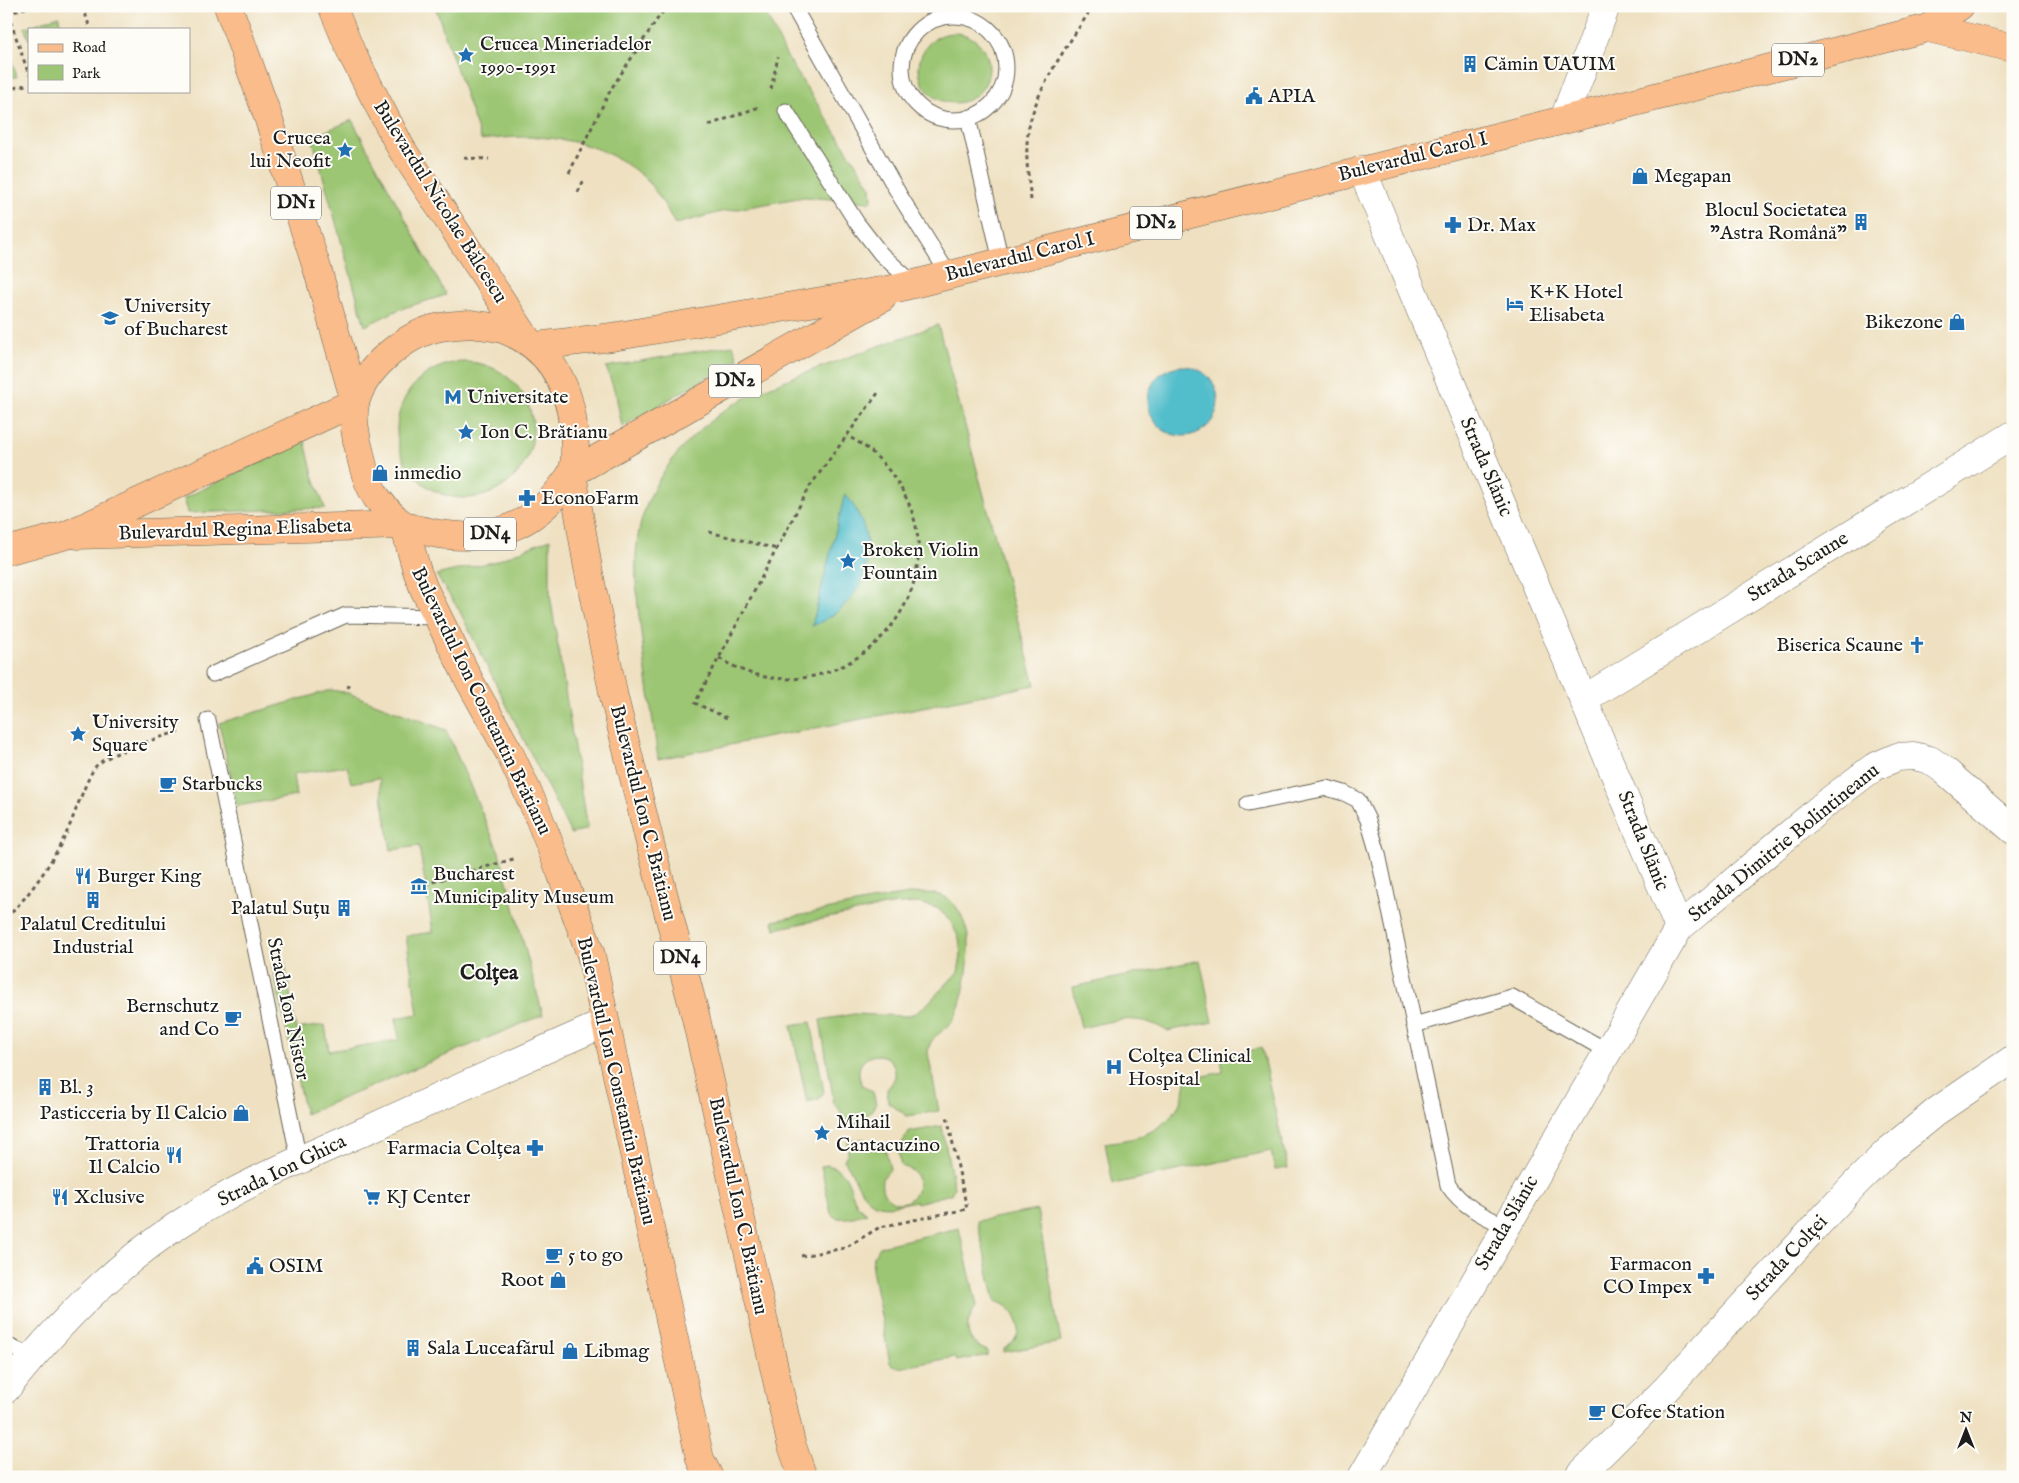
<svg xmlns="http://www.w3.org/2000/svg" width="2019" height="1483" font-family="'IM FELL English',serif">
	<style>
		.green { fill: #9cc673; stroke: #5c7148 }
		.water { fill: #52becb; stroke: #376d74 }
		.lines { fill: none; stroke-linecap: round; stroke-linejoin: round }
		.lane-casing { stroke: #666155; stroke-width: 17 }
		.street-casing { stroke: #666155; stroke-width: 29 }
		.primary-casing { stroke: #666155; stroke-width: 29 }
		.path { stroke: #666155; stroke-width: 3; stroke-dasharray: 4 4; stroke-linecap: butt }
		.lane { stroke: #fff; stroke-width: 15 }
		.street { stroke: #fff; stroke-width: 28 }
		.primary { stroke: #f9bc8a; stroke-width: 28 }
		.labels { text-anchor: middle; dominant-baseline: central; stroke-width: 4; stroke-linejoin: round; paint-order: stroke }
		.shield { fill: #fdfcf7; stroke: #605f5e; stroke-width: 1 }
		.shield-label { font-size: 19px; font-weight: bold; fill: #1c1c1c }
		.poi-label { font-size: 20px; fill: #1c1c1c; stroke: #fdfcf7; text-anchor: start }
		.street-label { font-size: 20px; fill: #1c1c1c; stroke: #fdfcf7 }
		.neighbourhood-label { font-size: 21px; font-weight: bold; fill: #1c1c1c; stroke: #fdfcf7 }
	</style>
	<rect width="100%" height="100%" fill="#fdfcf7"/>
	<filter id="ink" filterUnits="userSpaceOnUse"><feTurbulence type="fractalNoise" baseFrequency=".02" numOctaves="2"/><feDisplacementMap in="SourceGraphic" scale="10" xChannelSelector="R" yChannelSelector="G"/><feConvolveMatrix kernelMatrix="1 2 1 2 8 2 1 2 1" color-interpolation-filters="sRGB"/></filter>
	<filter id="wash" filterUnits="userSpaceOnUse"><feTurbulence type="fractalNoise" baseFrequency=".0096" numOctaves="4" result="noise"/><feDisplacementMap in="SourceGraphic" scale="20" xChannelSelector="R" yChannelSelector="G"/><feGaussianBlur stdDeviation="1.12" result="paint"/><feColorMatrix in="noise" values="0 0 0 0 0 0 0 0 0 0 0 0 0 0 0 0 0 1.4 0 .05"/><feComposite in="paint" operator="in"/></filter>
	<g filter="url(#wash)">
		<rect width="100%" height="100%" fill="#eee0c0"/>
		<g class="green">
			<path d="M 435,6 L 762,6 L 787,57 L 871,187 L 872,199 L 870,202 L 804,197 L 721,212 L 675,224 C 667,209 653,184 640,174 C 594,136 538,133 481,140 Z"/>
			<path d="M 59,16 L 61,29 L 29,29 L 29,40 L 24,28 Z"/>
			<circle cx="954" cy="68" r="35"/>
			<path d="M 6,43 L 17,77 L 6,77 Z"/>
			<path d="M 352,120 L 446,295 L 400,309 L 365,326 L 312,137 Z"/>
			<path d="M 938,325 L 1035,685 L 658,759 C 653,722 648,686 643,650 C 639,613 632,573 638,536 C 647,481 687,434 733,405 C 761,388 796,376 827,365 C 864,351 901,338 938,325 Z"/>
			<path d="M 733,345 L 738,359 L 622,427 L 616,395 L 606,367 Z"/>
			<circle cx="465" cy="430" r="68"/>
			<path d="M 305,441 L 313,475 L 325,508 L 188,513 L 184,498 Z"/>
			<path d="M 550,539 L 550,595 L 587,829 L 571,834 L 459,610 L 436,575 L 496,561 Z"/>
			<path d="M 331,690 L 348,693 L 446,730 L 499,852 L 543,1015 L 305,1114 L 272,965 L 285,963 L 296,1029 L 325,1025 L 329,1051 L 399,1040 L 396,1018 L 418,1014 L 406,936 L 433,932 L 419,846 L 391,850 L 379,778 L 351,783 L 347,766 L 293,774 L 296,796 L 237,806 L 219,723 Z"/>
			<path d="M 917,893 C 928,893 937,893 947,898 C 960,905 969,932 969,946 C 969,966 964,997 956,1015 C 948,1034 930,1031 928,1053 L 939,1111 L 907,1116 L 888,1102 L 887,1089 C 892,1084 896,1078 895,1071 C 891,1043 845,1055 863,1086 L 873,1092 L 876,1104 L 862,1123 L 844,1124 L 840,1110 L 832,1101 L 833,1097 L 820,1020 L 854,1014 L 904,1016 L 916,1013 L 927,1004 L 958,972 L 961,956 L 959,938 L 949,919 L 937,908 L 918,903 L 890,905 L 775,929 L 773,921 L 889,897 Z"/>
			<path d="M 1200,960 L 1213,1022 L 1167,1031 C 1137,1012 1112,1021 1081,1028 L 1073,987 Z"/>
			<path d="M 811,1022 L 824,1092 L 819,1099 L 807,1102 L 791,1025 Z"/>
			<path d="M 1261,1048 L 1288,1168 L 1275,1170 L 1271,1151 L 1113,1184 L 1105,1143 C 1117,1141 1132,1140 1143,1135 C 1167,1126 1185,1105 1186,1080 L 1223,1072 L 1221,1057 Z"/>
			<path d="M 942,1126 L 954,1188 L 951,1194 L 917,1203 L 916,1201 C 894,1205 873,1214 860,1188 C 854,1179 851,1169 844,1160 L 848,1152 L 848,1141 L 864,1139 L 886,1151 L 890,1169 L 882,1179 C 881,1186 882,1192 887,1197 C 908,1219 937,1174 901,1166 L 898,1149 L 909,1132 Z"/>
			<path d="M 828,1165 C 858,1173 845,1202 867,1213 C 855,1216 840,1223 831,1214 L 821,1166 Z"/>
			<path d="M 1037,1210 L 1061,1342 L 1004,1352 L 1004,1349 C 1028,1336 1020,1308 995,1301 L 977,1221 Z"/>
			<path d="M 959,1228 L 977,1306 C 962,1324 965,1343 988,1351 L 988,1355 L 957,1361 L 955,1357 L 899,1368 L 893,1366 L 890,1363 L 872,1269 L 873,1256 L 881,1246 Z"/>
		</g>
		<g class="water">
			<circle cx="1183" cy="401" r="35"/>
			<path d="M 845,494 C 885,542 870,603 812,626 Z"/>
		</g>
	</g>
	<g filter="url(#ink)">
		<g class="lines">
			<g class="lane-casing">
				<g id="lane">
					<path d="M 793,6 L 900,196 L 949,275"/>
					<circle cx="954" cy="68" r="52"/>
					<path d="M 786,111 L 857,223 L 881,254 L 914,284"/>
					<path d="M 968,118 L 1001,261"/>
					<path d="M 213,674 L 346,615 L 437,617"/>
					<path d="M 208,720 L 299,1160"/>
					<path d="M 1248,804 L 1327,788 L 1344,793 L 1358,800 L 1368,820 L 1378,854 L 1448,1185 C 1462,1206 1483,1216 1505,1226"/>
					<path d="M 1414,1025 L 1512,997 L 1607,1051"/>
					<path d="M 6,1345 L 24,1353 L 35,1353"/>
				</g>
			</g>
			<g class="street-casing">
				<g id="street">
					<path d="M 1564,119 L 1606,6"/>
					<path d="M 1584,699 L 2013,435"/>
					<path d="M 1679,928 L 1825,804 L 1874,767 L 1897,757 L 1914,756 L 1930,760 L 1944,770 L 2013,830"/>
					<path d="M 6,1389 C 56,1326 114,1266 181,1223 C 239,1185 304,1158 367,1130 C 446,1094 525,1058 605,1023"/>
					<path d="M 1362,1477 L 1679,928 L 1362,170"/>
					<path d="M 1578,1477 L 1665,1390 L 1854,1185 L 1888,1151 L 1937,1111 L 2013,1059"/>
				</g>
			</g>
			<g class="primary-casing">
				<g id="primary">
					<path d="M 228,6 L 268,117 L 317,268 L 355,402"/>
					<path d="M 332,6 L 352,54 L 401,148 L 528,341"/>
					<path d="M 1928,28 L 2013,48"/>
					<path d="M 471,324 C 482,326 495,326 505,330 C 547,346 568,381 573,425 C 575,437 577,462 571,474 C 568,480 562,486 558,492 C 525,532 479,543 429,532 C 422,530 410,529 404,525 C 394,519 384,507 377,498 C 368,485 363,468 360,453 C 356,439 351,414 356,400 C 366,367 407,333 441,327 C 451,325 461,325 471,324 Z"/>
					<path d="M 536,346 L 612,337 L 898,288 L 1928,28 L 1960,6"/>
					<path d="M 572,473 L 588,568 L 614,697 L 650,843 L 695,1014 L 791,1443 L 803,1477"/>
					<path d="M 572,473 L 882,298"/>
					<path d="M 404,525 L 417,571 L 424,589 L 469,680 L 509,752 L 536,810 L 561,873 L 591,955 L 700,1459 L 709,1477"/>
					<path d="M 78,535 L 404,525"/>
					<path d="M 6,551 L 67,535 L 355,402"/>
				</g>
			</g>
			<g class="path">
				<path d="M 83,6 L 90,29"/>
				<path d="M 7,14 L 31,6"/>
				<path d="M 8,14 L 29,75"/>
				<path d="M 771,89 L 778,57"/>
				<path d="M 6,90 L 29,84"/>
				<path d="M 709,125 L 759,107"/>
				<path d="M 464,158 L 489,159"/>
				<path d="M 569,173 L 611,89 L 660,15 L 669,6"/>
				<path d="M 578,192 L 584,180"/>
				<path d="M 1031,200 C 1029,182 1026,164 1027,146 C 1027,98 1068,46 1093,6"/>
				<path d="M 709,532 L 777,549"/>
				<path d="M 719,658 C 831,731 970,598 899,485 C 886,464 870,447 847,436"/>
				<path d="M 348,688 L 350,683"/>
				<path d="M 727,718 L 695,703 L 810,486 L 878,393"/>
				<path d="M 425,884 L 517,858"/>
				<path d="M 6,918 C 30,895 51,864 66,834 C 73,820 88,773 97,765 C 110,752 163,737 182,730"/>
				<path d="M 801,1256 L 845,1248 L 880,1227 L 967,1209 L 947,1116"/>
			</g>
			<use href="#lane" class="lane"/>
			<use href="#street" class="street"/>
			<use href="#primary" class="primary"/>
		</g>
	</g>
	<defs>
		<g id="sight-bare" transform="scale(1.35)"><path d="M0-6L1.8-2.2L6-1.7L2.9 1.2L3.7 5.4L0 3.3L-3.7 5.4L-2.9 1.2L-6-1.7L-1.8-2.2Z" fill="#1f6fb2" stroke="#fdfcf7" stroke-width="2.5" paint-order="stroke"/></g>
		<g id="building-bare" transform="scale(1.35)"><path d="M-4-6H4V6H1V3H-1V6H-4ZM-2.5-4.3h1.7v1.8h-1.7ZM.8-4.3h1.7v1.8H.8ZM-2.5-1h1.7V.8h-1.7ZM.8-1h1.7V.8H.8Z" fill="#1f6fb2" stroke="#fdfcf7" stroke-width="2.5" paint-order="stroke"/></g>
		<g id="civic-bare" transform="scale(1.35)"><path d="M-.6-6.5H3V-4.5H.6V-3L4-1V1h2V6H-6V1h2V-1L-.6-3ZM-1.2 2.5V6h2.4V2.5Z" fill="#1f6fb2" stroke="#fdfcf7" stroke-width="2.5" paint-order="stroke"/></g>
		<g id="shop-bare" transform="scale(1.35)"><path d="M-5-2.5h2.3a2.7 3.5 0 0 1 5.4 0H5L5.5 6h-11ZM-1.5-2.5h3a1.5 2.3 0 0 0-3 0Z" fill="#1f6fb2" stroke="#fdfcf7" stroke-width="2.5" paint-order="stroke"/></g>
		<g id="pharmacy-bare" transform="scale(1.35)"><path d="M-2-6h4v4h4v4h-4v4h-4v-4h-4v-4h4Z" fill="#1f6fb2" stroke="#fdfcf7" stroke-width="2.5" paint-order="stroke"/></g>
		<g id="hotel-bare" transform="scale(1.35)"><path d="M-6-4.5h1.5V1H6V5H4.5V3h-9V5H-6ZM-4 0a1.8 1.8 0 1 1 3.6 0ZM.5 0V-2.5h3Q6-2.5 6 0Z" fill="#1f6fb2" stroke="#fdfcf7" stroke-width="2.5" paint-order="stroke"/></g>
		<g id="university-bare" transform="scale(1.35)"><path d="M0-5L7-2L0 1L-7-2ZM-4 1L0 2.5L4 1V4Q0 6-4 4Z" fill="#1f6fb2" stroke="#fdfcf7" stroke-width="2.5" paint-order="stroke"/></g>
		<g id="metro-bare" transform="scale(1.35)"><path d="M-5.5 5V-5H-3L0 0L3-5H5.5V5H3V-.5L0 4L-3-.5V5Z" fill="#1f6fb2" stroke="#fdfcf7" stroke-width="2.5" paint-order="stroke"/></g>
		<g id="church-bare" transform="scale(1.35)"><path d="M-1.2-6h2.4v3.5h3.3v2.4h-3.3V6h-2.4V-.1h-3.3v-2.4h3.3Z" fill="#1f6fb2" stroke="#fdfcf7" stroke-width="2.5" paint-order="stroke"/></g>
		<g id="cafe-bare" transform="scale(1.35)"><path d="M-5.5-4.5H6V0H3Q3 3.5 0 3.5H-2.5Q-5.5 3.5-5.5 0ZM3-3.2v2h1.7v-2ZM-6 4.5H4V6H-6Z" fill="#1f6fb2" stroke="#fdfcf7" stroke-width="2.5" paint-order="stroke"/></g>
		<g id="restaurant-bare" transform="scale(1.35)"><path d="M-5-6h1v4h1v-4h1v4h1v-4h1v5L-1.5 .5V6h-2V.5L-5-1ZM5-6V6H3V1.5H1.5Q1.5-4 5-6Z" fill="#1f6fb2" stroke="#fdfcf7" stroke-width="2.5" paint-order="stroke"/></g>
		<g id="museum-bare" transform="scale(1.35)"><path d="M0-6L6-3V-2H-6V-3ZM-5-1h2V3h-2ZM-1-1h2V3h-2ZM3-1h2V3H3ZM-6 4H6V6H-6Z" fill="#1f6fb2" stroke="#fdfcf7" stroke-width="2.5" paint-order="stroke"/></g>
		<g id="hospital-bare" transform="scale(1.35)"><path d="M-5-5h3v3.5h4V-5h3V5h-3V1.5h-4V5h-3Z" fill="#1f6fb2" stroke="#fdfcf7" stroke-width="2.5" paint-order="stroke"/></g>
		<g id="supermarket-bare" transform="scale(1.35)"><path d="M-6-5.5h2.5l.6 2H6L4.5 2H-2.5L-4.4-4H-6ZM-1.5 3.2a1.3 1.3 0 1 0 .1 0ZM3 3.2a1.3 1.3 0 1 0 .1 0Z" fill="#1f6fb2" stroke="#fdfcf7" stroke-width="2.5" paint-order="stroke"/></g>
	</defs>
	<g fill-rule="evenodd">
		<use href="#sight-bare" x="466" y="55"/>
		<use href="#building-bare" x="1470" y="64"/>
		<use href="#civic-bare" x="1254" y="96"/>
		<use href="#sight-bare" x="345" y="150"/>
		<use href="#shop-bare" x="1640" y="176"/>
		<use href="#building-bare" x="1861" y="222"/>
		<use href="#pharmacy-bare" x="1453" y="225"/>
		<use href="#hotel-bare" x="1515" y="304"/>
		<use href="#university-bare" x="110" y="318"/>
		<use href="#shop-bare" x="1957" y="322"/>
		<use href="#metro-bare" x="453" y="397"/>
		<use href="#sight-bare" x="466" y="432"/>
		<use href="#shop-bare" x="380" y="473"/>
		<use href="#pharmacy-bare" x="527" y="498"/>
		<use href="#sight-bare" x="848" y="561"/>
		<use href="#church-bare" x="1917" y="645"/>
		<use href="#sight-bare" x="78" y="734"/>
		<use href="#cafe-bare" x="168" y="784"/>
		<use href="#restaurant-bare" x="83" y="876"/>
		<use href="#museum-bare" x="419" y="886"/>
		<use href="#building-bare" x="93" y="900"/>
		<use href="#building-bare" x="344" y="908"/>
		<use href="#cafe-bare" x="233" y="1018"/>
		<use href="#hospital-bare" x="1114" y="1067"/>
		<use href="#building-bare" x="45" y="1087"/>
		<use href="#shop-bare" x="241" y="1113"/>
		<use href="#sight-bare" x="822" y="1133"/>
		<use href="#pharmacy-bare" x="535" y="1148"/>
		<use href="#restaurant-bare" x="174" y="1155"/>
		<use href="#restaurant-bare" x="60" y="1197"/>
		<use href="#supermarket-bare" x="372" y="1197"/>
		<use href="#cafe-bare" x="554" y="1255"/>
		<use href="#civic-bare" x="255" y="1266"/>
		<use href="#pharmacy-bare" x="1706" y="1276"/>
		<use href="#shop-bare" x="558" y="1280"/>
		<use href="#building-bare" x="413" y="1348"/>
		<use href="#shop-bare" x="570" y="1351"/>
		<use href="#cafe-bare" x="1597" y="1412"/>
	</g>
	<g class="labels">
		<g class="shield">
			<rect x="1772" y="43.5" width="52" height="33" rx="4"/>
			<rect x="271" y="186.5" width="50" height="33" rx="4"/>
			<rect x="1130" y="206.5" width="52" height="33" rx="4"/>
			<rect x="709" y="364.5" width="52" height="33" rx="4"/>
			<rect x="464" y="517.5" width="52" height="33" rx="4"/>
			<rect x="654" y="941.5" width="52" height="33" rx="4"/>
		</g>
		<g class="shield-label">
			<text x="1798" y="60">DN2</text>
			<text x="296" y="203">DN1</text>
			<text x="1156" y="223">DN2</text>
			<text x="735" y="381">DN2</text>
			<text x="490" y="534">DN4</text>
			<text x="680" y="958">DN4</text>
		</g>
		<g class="poi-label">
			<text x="480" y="44">Crucea Mineriadelor<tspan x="480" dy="23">1990-1991</tspan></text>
			<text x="1484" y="64">Cămin UAUIM</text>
			<text x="1268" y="96">APIA</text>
			<text x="331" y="138" text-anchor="end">Crucea<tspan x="331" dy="23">lui Neofit</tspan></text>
			<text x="1654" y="176">Megapan</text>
			<text x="1847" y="210" text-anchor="end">Blocul Societatea<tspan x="1847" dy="23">"Astra Română"</tspan></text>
			<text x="1467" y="225">Dr. Max</text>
			<text x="1529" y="292">K+K Hotel<tspan x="1529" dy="23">Elisabeta</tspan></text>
			<text x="124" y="306">University<tspan x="124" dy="23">of Bucharest</tspan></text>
			<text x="1943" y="322" text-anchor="end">Bikezone</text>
			<text x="467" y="397">Universitate</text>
			<text x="480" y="432">Ion C. Brătianu</text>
			<text x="394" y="473">inmedio</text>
			<text x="541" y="498">EconoFarm</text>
			<text x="862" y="550">Broken Violin<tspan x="862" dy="23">Fountain</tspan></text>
			<text x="1903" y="645" text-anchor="end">Biserica Scaune</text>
			<text x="92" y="722">University<tspan x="92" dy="23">Square</tspan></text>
			<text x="182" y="784">Starbucks</text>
			<text x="433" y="874">Bucharest<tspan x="433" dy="23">Municipality Museum</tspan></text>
			<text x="97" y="876">Burger King</text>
			<text x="330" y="908" text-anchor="end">Palatul Suțu</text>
			<text x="93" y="924" text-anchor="middle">Palatul Creditului<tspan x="93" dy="23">Industrial</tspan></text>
			<text x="219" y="1006" text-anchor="end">Bernschutz<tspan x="219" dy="23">and Co</tspan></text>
			<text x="1128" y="1056">Colțea Clinical<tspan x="1128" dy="23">Hospital</tspan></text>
			<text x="59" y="1087">Bl. 3</text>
			<text x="227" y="1113" text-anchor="end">Pasticceria by Il Calcio</text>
			<text x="836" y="1122">Mihail<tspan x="836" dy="23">Cantacuzino</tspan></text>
			<text x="160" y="1144" text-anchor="end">Trattoria<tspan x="160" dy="23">Il Calcio</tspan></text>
			<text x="521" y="1148" text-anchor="end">Farmacia Colțea</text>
			<text x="74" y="1197">Xclusive</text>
			<text x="386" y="1197">KJ Center</text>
			<text x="568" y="1255">5 to go</text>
			<text x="1692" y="1264" text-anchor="end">Farmacon<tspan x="1692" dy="23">CO Impex</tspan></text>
			<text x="269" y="1266">OSIM</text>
			<text x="544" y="1280" text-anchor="end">Root</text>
			<text x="427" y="1348">Sala Luceafărul</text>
			<text x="584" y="1351">Libmag</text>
			<text x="1611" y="1412">Cofee Station</text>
		</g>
		<g class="street-label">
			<text transform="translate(1413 157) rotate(-14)">Bulevardul Carol I</text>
			<text transform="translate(440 202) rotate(58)">Bulevardul Nicolae Bălcescu</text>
			<text transform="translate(1020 257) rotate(-14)">Bulevardul Carol I</text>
			<text transform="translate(1486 467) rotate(67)">Strada Slănic</text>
			<text transform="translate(235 530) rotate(-2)">Bulevardul Regina Elisabeta</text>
			<text transform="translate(1798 567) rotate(-32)">Strada Scaune</text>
			<text transform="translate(481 701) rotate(64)">Bulevardul Ion Constantin Brătianu</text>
			<text transform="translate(643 813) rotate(76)">Bulevardul Ion C. Brătianu</text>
			<text transform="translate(1643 841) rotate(68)">Strada Slănic</text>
			<text transform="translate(1784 843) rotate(-39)">Strada Dimitrie Bolintineanu</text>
			<text transform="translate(288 1009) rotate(78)">Strada Ion Nistor</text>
			<text transform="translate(616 1081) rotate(77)">Bulevardul Ion Constantin Brătianu</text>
			<text transform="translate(282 1171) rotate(-26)">Strada Ion Ghica</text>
			<text transform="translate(738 1206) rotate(78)">Bulevardul Ion C. Brătianu</text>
			<text transform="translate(1507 1223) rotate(-60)">Strada Slănic</text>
			<text transform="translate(1787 1258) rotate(-47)">Strada Colței</text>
		</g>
		<g class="neighbourhood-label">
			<text x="489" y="973">Colțea</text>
		</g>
	</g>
	<rect width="2019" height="1483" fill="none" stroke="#fdfcf7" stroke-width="25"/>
	<rect x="28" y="28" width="162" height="65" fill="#fdfcf7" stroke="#a3a29f"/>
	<rect x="38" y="44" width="25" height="8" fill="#f9bc8a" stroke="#a3a29f"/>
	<text x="72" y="52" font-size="15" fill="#1c1c1c">Road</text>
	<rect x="38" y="65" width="25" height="15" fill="#9cc673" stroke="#a3a29f"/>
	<text x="72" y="78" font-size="15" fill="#1c1c1c">Park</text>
	<g transform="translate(1966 1430)" stroke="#fdfcf7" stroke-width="4" paint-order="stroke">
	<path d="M0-4L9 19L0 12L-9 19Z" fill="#1c1c1c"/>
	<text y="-8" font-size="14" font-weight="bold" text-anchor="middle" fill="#1c1c1c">N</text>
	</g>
</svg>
